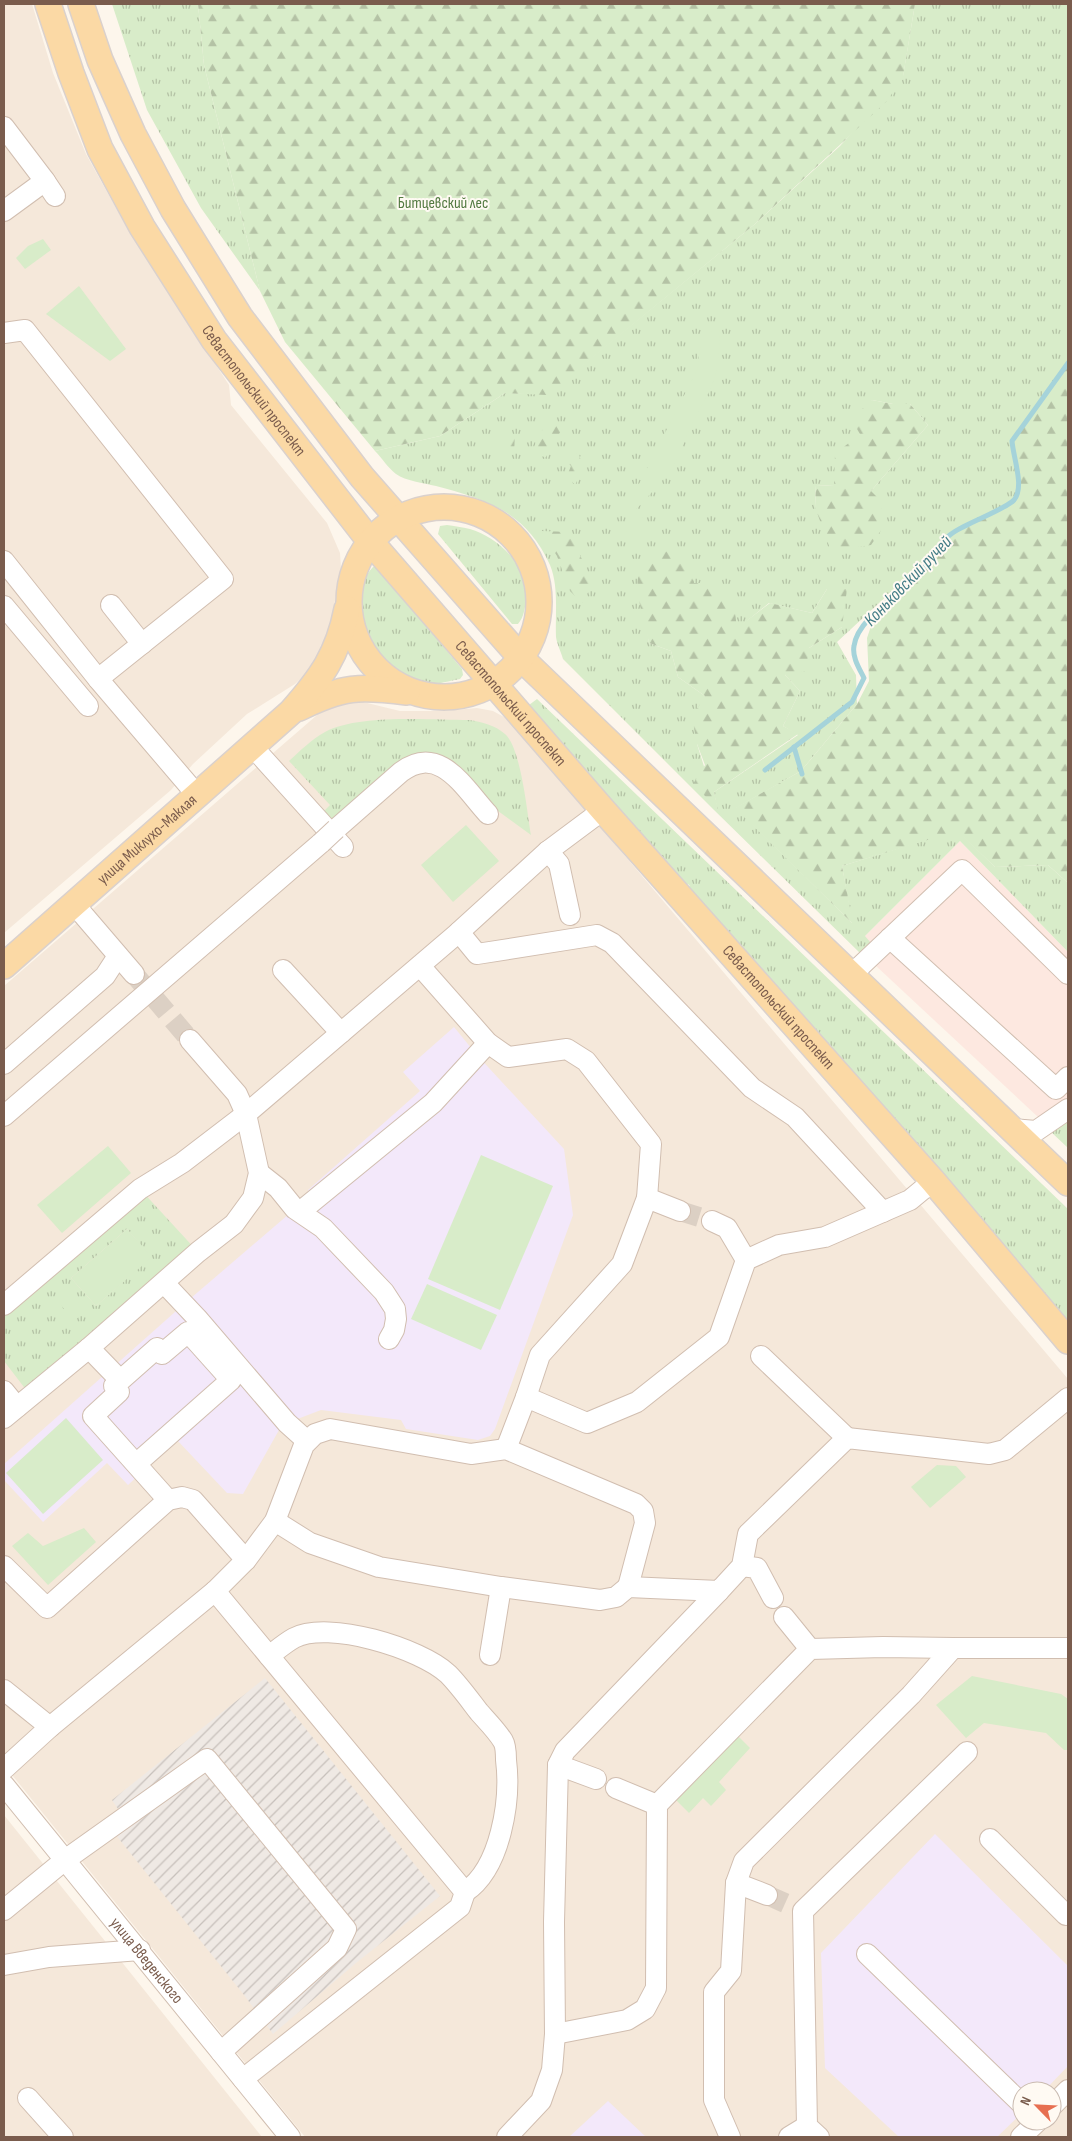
<svg xmlns="http://www.w3.org/2000/svg" width="1072" height="2141" font-family="'Sofia Sans Condensed',sans-serif">
	<style>
		.residential { fill: #f5e8da; fill-rule: evenodd }
		.commercial { fill: #fde8e0 }
		.industrial { fill: url(#industrial-furrows) }
		.education { fill: #f3e8fa }
		.grass { fill: url(#grass-tufts); fill-rule: evenodd }
		.forest { fill: url(#forest-firs) }
		.green { fill: #d8ecc9 }
		.lines { fill: none; stroke-linecap: round; stroke-linejoin: round }
		.stream { stroke: #a5d3da; stroke-width: 5 }
		.minor-tunnel { stroke: #dcd0c4; stroke-width: 20; stroke-dasharray: 20 10; stroke-linecap: butt }
		.minor-casing { stroke: #d1beb0; stroke-width: 22 }
		.major-casing { stroke: #dad1cd; stroke-width: 28 }
		.minor { stroke: #fff; stroke-width: 20 }
		.major { stroke: #fbd9a5; stroke-width: 25 }
		.minor-bridge-casing { stroke: #d1beb0; stroke-width: 22; stroke-linecap: butt }
		.minor-bridge { stroke: #fff; stroke-width: 20 }
		.labels { text-anchor: middle; dominant-baseline: central; stroke-width: 4; stroke-linejoin: round; paint-order: stroke }
		.park-label { font-size: 16px; fill: #537a41; stroke: #fffaf3 }
		.street-label { font-size: 16px; fill: #7a5c4d; stroke: #fffaf3 }
		.water-label { font-size: 18px; font-style: italic; fill: #437c86; stroke: #fffaf3 }
	</style>
	<defs>
		<pattern id="industrial-furrows" width="10" height="10" patternUnits="userSpaceOnUse" patternTransform="scale(1.25)"><rect width="10" height="10" fill="#efe9e4"/><path d="M-1 1l2-2M0 10L10 0M9 11l2-2" fill="none" stroke="#c7c0bb"/></pattern>
		<pattern id="grass-tufts" width="24" height="20" patternUnits="userSpaceOnUse" patternTransform="scale(1.25)"><rect width="24" height="20" fill="#d8ecc9"/><path d="M3 7l-1-3M5 7V3M7 7l1-3M15 17l-1-3M17 17v-4M19 17l1-3" fill="none" stroke="#b4c2a5"/></pattern>
		<pattern id="forest-firs" width="22" height="20" patternUnits="userSpaceOnUse" patternTransform="scale(1.25)"><rect width="22" height="20" fill="#d8ecc9"/><path d="M5 1l3.5 6h-7zM16 11l3.5 6h-7z" fill="#b4c2a5"/></pattern>
	</defs>
	<rect width="100%" height="100%" fill="#fdf6ec"/>
	<g class="residential">
		<path d="M 4,4 L 32,4 L 53,73 L 86,154 L 126,226 L 229,385 L 231,405 L 327,523 L 340,553 L 341,569 L 334,606 L 334,629 L 313,668 L 295,684 L 247,714 L 193,764 L 171,790 L 4,933 Z"/>
		<path d="M 359,701 L 400,711 L 443,711 L 477,708 L 493,711 L 504,717 L 521,733 L 1068,1379 L 1068,2137 L 305,2137 L 4,1765 L 4,986 L 324,709 L 336,703 ZM 1022,2091 L 1052,2091 L 1052,2121 L 1022,2121 Z"/>
		<path d="M 4,1815 L 262,2137 L 4,2137 Z"/>
	</g>
	<path class="commercial" d="M 960,841 L 1068,952 L 1068,1145 L 875,965 L 865,936 Z"/>
	<path class="industrial" d="M 265,1678 L 440,1896 L 356,1963 L 273,2034 L 244,1995 L 115,1834 L 128,1824 L 112,1800 Z"/>
	<g class="education">
		<path d="M 454,1027 L 476,1054 L 564,1149 L 573,1215 L 495,1429 L 490,1436 L 478,1440 L 406,1429 L 401,1420 L 321,1410 L 287,1423 L 279,1430 L 243,1494 L 227,1493 L 177,1440 L 128,1485 L 107,1463 L 43,1522 L 4,1480 L 4,1464 L 184,1304 L 310,1196 L 308,1190 L 420,1091 L 403,1072 Z"/>
		<path d="M 935,1834 L 1068,1966 L 1068,2066 L 1044,2091 L 1022,2091 L 1022,2113 L 997,2137 L 899,2137 L 825,2068 L 821,1953 Z"/>
		<path d="M 608,2101 L 646,2137 L 569,2137 Z"/>
	</g>
	<g class="grass">
		<path d="M 112,4 L 198,4 L 204,65 L 260,291 L 201,208 L 147,110 Z"/>
		<path d="M 915,4 L 1068,4 L 1068,363 L 1012,441 L 1013,454 L 1020,488 L 1014,500 L 954,531 L 944,540 L 919,566 L 837,642 L 856,675 L 857,704 L 801,771 L 736,808 L 852,923 L 842,866 L 957,830 L 995,867 L 1048,865 L 1068,883 L 1068,952 L 960,841 L 865,936 L 871,943 L 861,954 L 713,809 L 563,659 C 561,652 557,644 556,637 C 555,613 559,587 550,565 C 526,512 488,500 436,486 C 423,483 406,481 396,474 C 388,468 382,458 375,451 L 440,436 L 505,393 L 547,394 L 755,224 L 840,146 L 903,76 ZM 872,400 L 893,404 L 910,404 L 928,425 L 871,491 L 815,507 L 816,485 L 834,486 L 860,434 ZM 827,589 L 842,627 L 809,648 L 785,675 L 800,691 L 783,726 L 798,735 L 714,792 L 717,808 L 697,744 L 705,696 L 678,677 L 671,651 L 649,643 L 646,622 L 737,629 L 769,603 L 812,613 Z"/>
		<path d="M 447,525 C 454,526 462,527 470,529 C 498,537 531,568 526,599 C 525,608 524,617 518,624 L 512,624 L 438,534 L 440,526 Z"/>
		<path d="M 373,567 L 377,567 L 462,669 L 463,675 L 460,679 C 448,681 434,686 421,684 C 375,676 338,604 373,567 Z"/>
		<path d="M 537,699 L 1068,1209 L 1068,1323 L 688,888 L 690,886 L 688,884 L 686,885 L 529,705 Z"/>
		<path d="M 469,720 C 482,722 495,725 505,734 C 521,748 527,812 531,835 L 494,808 L 444,760 L 329,823 L 321,814 L 330,805 L 289,761 C 301,750 311,740 325,732 C 358,714 430,720 469,720 Z"/>
		<path d="M 1068,1117 L 1068,1148 L 1049,1130 Z"/>
		<path d="M 140,1189 L 198,1252 L 30,1395 L 4,1361 L 4,1305 ZM 127,1229 L 151,1257 L 96,1306 L 71,1278 Z"/>
	</g>
	<g class="forest">
		<path d="M 198,4 L 915,4 L 903,77 L 887,101 L 755,224 L 547,395 L 505,393 L 440,436 L 375,451 L 285,342 L 260,291 L 204,65 Z"/>
		<path d="M 1068,363 L 1068,883 L 1048,865 L 995,867 L 957,831 L 842,866 L 853,924 L 735,808 L 801,771 L 857,704 L 869,681 L 867,638 L 871,626 L 934,558 L 931,554 L 954,531 L 1014,500 L 1020,488 L 1013,454 L 1012,441 Z"/>
		<path d="M 872,400 L 893,404 L 910,404 L 928,425 L 871,491 L 881,501 L 884,526 L 871,545 L 831,551 L 815,507 L 816,485 L 834,486 L 835,454 L 860,434 L 851,419 Z"/>
		<path d="M 557,423 L 562,429 L 546,457 L 532,455 L 537,438 L 545,426 Z"/>
		<path d="M 499,435 L 515,435 L 514,452 L 494,448 Z"/>
		<path d="M 571,451 L 579,454 L 583,469 L 575,485 L 567,476 L 571,466 L 562,457 Z"/>
		<path d="M 541,531 L 570,532 L 587,571 L 591,587 L 582,603 L 570,591 L 557,556 Z"/>
		<path d="M 666,551 L 688,568 L 694,583 L 706,583 L 734,605 L 737,628 L 770,603 L 812,613 L 827,589 L 847,589 L 842,627 L 809,648 L 806,671 L 785,675 L 800,691 L 783,726 L 798,734 L 714,792 L 718,809 L 693,784 L 705,765 L 697,744 L 692,717 L 705,696 L 678,677 L 671,651 L 649,643 C 646,623 629,582 643,566 C 649,559 658,555 666,551 Z"/>
	</g>
	<g class="green">
		<path d="M 43,239 L 51,250 L 25,269 L 16,258 L 28,246 Z"/>
		<path d="M 79,286 L 126,349 L 110,361 L 46,314 Z"/>
		<path d="M 719,330 C 721,374 713,385 693,422 C 686,434 683,448 676,461 C 669,476 646,498 634,512 L 648,522 L 648,530 L 639,538 L 623,529 L 636,490 L 697,370 L 702,334 Z"/>
		<path d="M 466,825 L 499,861 L 453,902 L 421,865 Z"/>
		<path d="M 108,1146 L 131,1173 L 62,1233 L 37,1205 Z"/>
		<path d="M 481,1155 L 553,1186 L 500,1310 L 428,1279 Z"/>
		<path d="M 127,1229 L 152,1257 L 96,1306 L 71,1278 Z"/>
		<path d="M 427,1284 L 497,1315 L 481,1350 L 411,1319 Z"/>
		<path d="M 65,1287 L 86,1311 L 74,1321 L 54,1297 Z"/>
		<path d="M 66,1418 L 103,1460 L 43,1514 L 6,1473 Z"/>
		<path d="M 937,1465 L 956,1466 L 966,1477 L 930,1508 L 911,1487 Z"/>
		<path d="M 84,1528 L 96,1542 L 48,1585 L 12,1546 L 28,1533 L 43,1546 Z"/>
		<path d="M 972,1676 L 1061,1694 L 1068,1699 L 1068,1750 L 1064,1750 L 1046,1733 L 984,1723 L 966,1738 L 936,1705 Z"/>
		<path d="M 734,1732 L 750,1748 L 719,1782 L 726,1790 L 711,1806 L 703,1798 L 689,1813 L 672,1796 Z"/>
	</g>
	<g class="lines">
		<g class="stream">
			<path d="M 794,747 L 802,774"/>
			<path d="M 765,770 L 852,702 L 864,678 C 859,668 852,657 854,646 C 858,617 902,594 920,573 C 931,559 938,542 954,532 C 967,523 1006,509 1014,500 C 1025,487 1013,457 1012,441 L 1068,363"/>
		</g>
		<g class="minor-tunnel">
			<path d="M 134,974 L 190,1040"/>
			<path d="M 680,1211 L 712,1221"/>
			<path d="M 767,1895 L 787,1904"/>
		</g>
		<g class="minor-casing">
			<g id="minor">
				<path d="M 4,127 L 45,181 L 4,211"/>
				<path d="M 45,181 L 55,196"/>
				<path d="M 4,333 L 25,330 L 223,579 L 98,679"/>
				<path d="M 4,561 L 98,679 L 197,795"/>
				<path d="M 111,605 L 142,644"/>
				<path d="M 4,606 L 88,706"/>
				<path d="M 252,746 L 343,847"/>
				<path d="M 336,829 L 401,772 C 440,743 464,788 488,814"/>
				<path d="M 548,851 L 559,864 L 570,915"/>
				<path d="M 74,904 L 134,974"/>
				<path d="M 459,932 L 477,954 L 597,935 L 612,943 L 752,1088 L 795,1117 L 883,1212"/>
				<path d="M 890,938 L 1056,1089 L 1068,1077"/>
				<path d="M 420,966 L 488,1043 L 508,1057 L 567,1049 L 586,1061 L 651,1144 L 647,1198"/>
				<path d="M 283,970 L 341,1033"/>
				<path d="M 851,975 L 962,870 L 1068,974"/>
				<path d="M 4,1064 L 105,976 L 118,956"/>
				<path d="M 4,1116 L 321,843"/>
				<path d="M 1012,1129 L 1036,1131 L 1068,1109"/>
				<path d="M 259,1173 L 278,1188 L 295,1209 L 323,1228 L 384,1292 L 395,1309 L 396,1319 L 394,1330 L 389,1339"/>
				<path d="M 301,1211 L 433,1103 L 488,1043"/>
				<path d="M 712,1221 L 727,1228 L 746,1260"/>
				<path d="M 164,1283 L 197,1318 L 287,1423 L 307,1441"/>
				<path d="M 4,1305 L 140,1189 L 182,1163 L 246,1114 L 459,932 L 548,851 L 603,810"/>
				<path d="M 89,1348 L 120,1380"/>
				<path d="M 761,1356 L 847,1438"/>
				<path d="M 4,1391 L 17,1407"/>
				<path d="M 526,1397 L 540,1355 L 622,1264 L 647,1198 L 680,1211"/>
				<path d="M 4,1418 L 89,1348 L 198,1252 L 234,1224 L 253,1198 L 259,1173 L 246,1114 L 237,1094 L 190,1040"/>
				<path d="M 506,1449 L 526,1397 L 587,1423 L 637,1402 L 719,1337 L 746,1260 L 779,1245 L 825,1237 L 910,1200 L 933,1181"/>
				<path d="M 136,1464 L 231,1380 L 188,1332 L 162,1354 L 157,1348 L 114,1386 L 119,1392 L 93,1416 L 168,1500"/>
				<path d="M 275,1521 L 310,1543 L 379,1567 L 501,1587 L 600,1600 L 616,1597 L 628,1587 L 719,1591 L 742,1566 L 748,1534 L 847,1438 L 989,1454 L 1005,1450 L 1068,1398"/>
				<path d="M 4,1566 L 47,1608 L 168,1500 L 182,1497 L 193,1500 L 246,1560"/>
				<path d="M 742,1566 L 757,1568 L 773,1598"/>
				<path d="M 215,1591 L 465,1892 L 460,1907 L 243,2079"/>
				<path d="M 784,1617 L 810,1649"/>
				<path d="M 953,1648 L 1068,1648"/>
				<path d="M 490,1655 L 501,1587"/>
				<path d="M 269,1656 C 277,1650 285,1643 294,1638 C 328,1620 420,1648 448,1674 C 459,1685 469,1699 479,1712 C 487,1721 497,1731 503,1741 C 506,1746 506,1754 506,1760 C 511,1800 501,1868 465,1892"/>
				<path d="M 4,1690 L 50,1727"/>
				<path d="M 558,1765 L 596,1779"/>
				<path d="M 4,1769 L 50,1727 L 215,1591 L 246,1560 L 275,1521 L 304,1445 L 315,1434 L 330,1429 L 471,1454 L 506,1449 L 636,1504 L 643,1511 L 645,1523 L 628,1587"/>
				<path id="s1" d="M 4,1785 L 290,2137"/>
				<path d="M 616,1788 L 657,1805"/>
				<path d="M 990,1839 L 1066,1915 L 1068,1913"/>
				<path d="M 736,1883 L 767,1895"/>
				<path d="M 4,1910 L 65,1860 L 207,1759 L 346,1929 L 337,1948 L 221,2052"/>
				<path d="M 867,1954 L 1022,2104"/>
				<path d="M 4,1965 L 49,1957 L 140,1950"/>
				<path d="M 555,2034 L 627,2020 L 645,2009 L 656,1988 L 657,1805 L 810,1649 L 883,1647 L 953,1648 L 911,1695 L 744,1861 L 736,1883 L 731,1971 L 714,1992 L 714,2100 L 730,2137"/>
				<path d="M 28,2098 L 63,2137"/>
				<path d="M 1052,2106 L 1068,2090"/>
				<path d="M 507,2137 L 541,2101 L 552,2070 L 555,2034 L 554,1922 L 558,1765 L 565,1751 L 719,1591"/>
				<path d="M 789,2137 L 807,2126"/>
				<path d="M 819,2137 L 807,2126 L 803,1911 L 967,1752"/>
				<path d="M 1021,2137 L 1038,2121"/>
			</g>
		</g>
		<g class="major-casing">
			<g id="major">
				<path id="s2" d="M 48,4 L 71,73 L 100,149 L 142,227 L 214,340 L 369,540 L 603,810 L 933,1181 L 1068,1341"/>
				<path d="M 81,4 L 100,60 L 133,134 L 173,209 L 240,317 L 362,477 L 522,659 L 1068,1183"/>
				<circle cx="444" cy="602" r="95"/>
				<path d="M 299,708 C 343,686 359,686 407,692"/>
				<path id="s3" d="M 4,966 L 291,712 C 321,678 338,655 347,609"/>
			</g>
		</g>
		<use href="#minor" class="minor"/>
		<use href="#major" class="major"/>
		<g class="minor-bridge-casing">
			<path id="minor-bridge" d="M 321,843 L 336,829"/>
		</g>
		<use href="#minor-bridge" class="minor-bridge"/>
	</g>
	<g class="labels">
		<g class="park-label">
			<text x="443" y="203">Битцевский лес</text>
		</g>
		<g class="street-label">
			<text stroke="none"><textPath href="#s2" startOffset="441">Севастопольский проспект</textPath></text>
			<text stroke="none"><textPath href="#s2" startOffset="846">Севастопольский проспект</textPath></text>
			<text stroke="none"><textPath href="#s3" startOffset="191">улица Миклухо-Маклая</textPath></text>
			<text stroke="none"><textPath href="#s2" startOffset="1251">Севастопольский проспект</textPath></text>
			<text stroke="none"><textPath href="#s1" startOffset="226">улица Введенского</textPath></text>
		</g>
		<g class="water-label">
			<text transform="translate(908 581) rotate(-46)">Коньковский ручей</text>
		</g>
	</g>
	<rect width="1072" height="2141" fill="none" stroke="#7a5c4d" stroke-width="10"/>
	<g transform="translate(1037 2106) rotate(294)"><circle r="24" fill="#fffaf3" stroke="#cabbb1"/>
	<path d="M0-4L9 19L0 12L-9 19Z" fill="#e76f51"/>
	<text y="-8" font-size="14" font-weight="bold" text-anchor="middle" fill="#7a5c4d">N</text>
	</g>
</svg>
